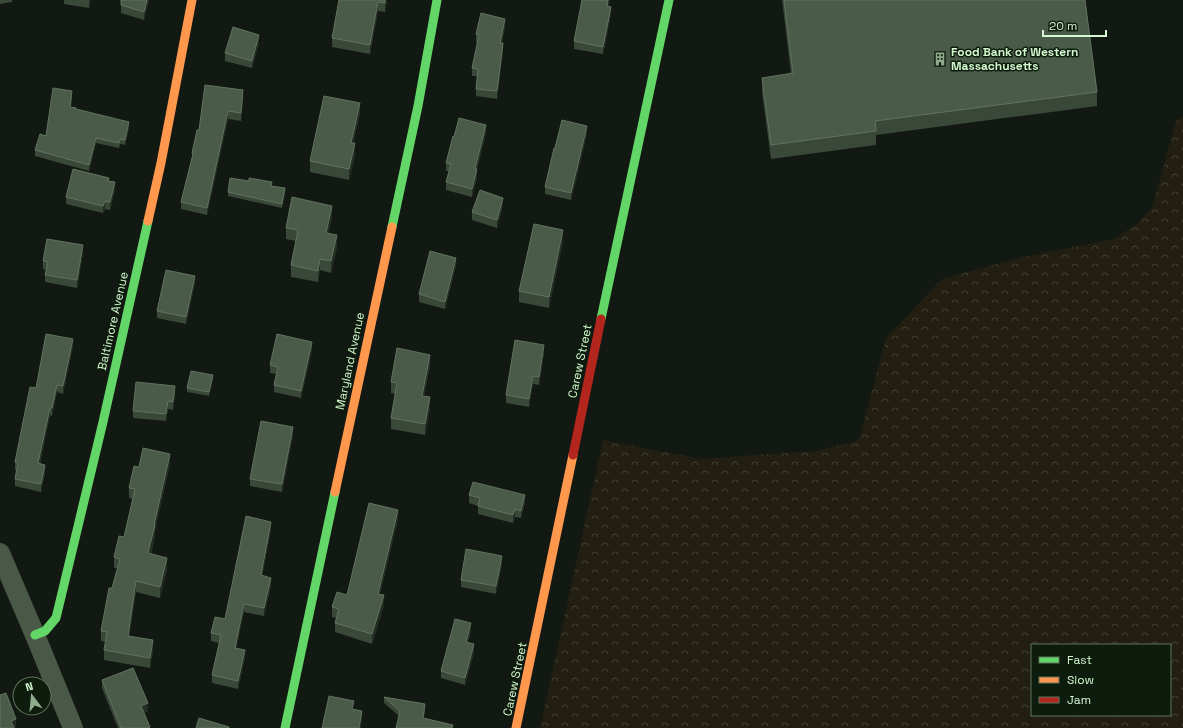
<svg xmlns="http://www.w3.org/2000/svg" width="1183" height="728" font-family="'Space Grotesk',sans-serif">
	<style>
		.forest { fill: url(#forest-crowns); fill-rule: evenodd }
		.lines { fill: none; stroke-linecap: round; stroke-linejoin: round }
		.street { stroke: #495847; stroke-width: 20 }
		.fast { stroke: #63d668; stroke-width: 9 }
		.slow { stroke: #ff974d; stroke-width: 9 }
		.jam { stroke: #b3261e; stroke-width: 9 }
		.wall { fill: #3a483a }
		.shaded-wall { fill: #232d23 }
		.building { fill: #4b5b4a; stroke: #60745f }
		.labels { text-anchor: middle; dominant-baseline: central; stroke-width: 3; stroke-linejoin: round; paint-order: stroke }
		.poi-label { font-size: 12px; font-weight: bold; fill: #d3f8cf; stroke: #0e1c0e; text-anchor: start }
		.street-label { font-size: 12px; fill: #d3f8cf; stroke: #0e1c0e }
	</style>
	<defs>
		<pattern id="forest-crowns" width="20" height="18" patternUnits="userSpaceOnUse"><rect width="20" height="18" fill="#221f12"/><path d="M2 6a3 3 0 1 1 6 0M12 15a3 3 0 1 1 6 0" fill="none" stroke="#414033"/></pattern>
	</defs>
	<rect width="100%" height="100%" fill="#121812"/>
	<path class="forest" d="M 1183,117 L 1183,728 L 540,728 L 603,440 L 701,459 L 816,451 L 859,440 L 886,338 L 942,279 L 1023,257 L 1114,239 L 1137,224 L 1152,208 L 1176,121 ZM 1032,645 L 1170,645 L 1170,715 L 1032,715 Z"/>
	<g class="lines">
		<path class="street" d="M 0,553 L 35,635 L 73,728"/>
		<g class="fast">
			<path d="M 392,227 L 418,106 L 437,0"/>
			<path d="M 601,319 L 669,0"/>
			<path d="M 35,635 L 45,631 L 56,618 L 103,422 L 148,221"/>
			<path d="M 285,728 L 335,492"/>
		</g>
		<g class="slow">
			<path d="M 148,221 L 161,163 L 192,0"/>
			<path d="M 335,492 L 392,227"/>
			<path d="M 516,728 L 573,455"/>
		</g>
		<path class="jam" d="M 573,455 L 601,319"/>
	</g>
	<g class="wall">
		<path d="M 0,0 L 12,0 L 12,2 L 0,4 Z"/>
		<path d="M 64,0 L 90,0 L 89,8 L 64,4 Z"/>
		<path d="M 149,0 L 144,20 L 121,13 L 121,5 Z"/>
		<path d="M 339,0 L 387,0 L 385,12 L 378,11 L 370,54 L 332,47 L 332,38 Z"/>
		<path d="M 610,0 L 608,6 L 611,14 L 603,54 L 574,49 L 574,41 Z"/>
		<path d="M 782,0 L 1085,0 L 1097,92 L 1097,106 L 876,135 L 876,145 L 771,159 L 762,92 L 762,78 L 791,74 Z"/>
		<path d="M 505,26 L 502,43 L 503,51 L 497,99 L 476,96 L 476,89 L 477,76 L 472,76 L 472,68 L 478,42 L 476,42 L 476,34 Z"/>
		<path d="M 259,43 L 252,68 L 225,61 L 225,53 Z"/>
		<path d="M 72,96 L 71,107 L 76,110 L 129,127 L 125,145 L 120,144 L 119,148 L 96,143 L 89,171 L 35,156 L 35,150 Z"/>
		<path d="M 243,97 L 241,121 L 228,119 L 207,215 L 181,209 L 181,202 L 192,157 L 192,153 L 199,130 Z"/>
		<path d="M 360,114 L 353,143 L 355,155 L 349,180 L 310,172 L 310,161 Z"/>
		<path d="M 486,133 L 477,169 L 477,177 L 472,197 L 446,190 L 446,182 L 449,171 L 446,171 L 446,163 L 454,137 Z"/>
		<path d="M 587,134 L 571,200 L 545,194 L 545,187 L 555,148 Z"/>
		<path d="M 109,181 L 115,190 L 110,210 L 105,209 L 103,213 L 66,204 L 66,197 Z"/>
		<path d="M 272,186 L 285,192 L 282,208 L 228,196 L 228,192 Z"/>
		<path d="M 503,205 L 497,228 L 472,220 L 472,212 Z"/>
		<path d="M 332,217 L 328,234 L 337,247 L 331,273 L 320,270 L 318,282 L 291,277 L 291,265 L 296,241 L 286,239 L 286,228 Z"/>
		<path d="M 563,241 L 549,308 L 519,302 L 519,291 Z"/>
		<path d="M 83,253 L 77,288 L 45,282 L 45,275 L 46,270 L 43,269 L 43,261 Z"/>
		<path d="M 456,266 L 445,309 L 419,302 L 419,294 Z"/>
		<path d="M 195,283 L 186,324 L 157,318 L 157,311 Z"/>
		<path d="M 73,346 L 63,394 L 57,392 L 52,416 L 50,415 L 40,464 L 45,473 L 41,492 L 15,486 L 15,479 L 16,470 L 15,470 L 15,462 L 36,388 Z"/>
		<path d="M 312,350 L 301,398 L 274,392 L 274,385 L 276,374 L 270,373 L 270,365 Z"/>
		<path d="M 544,353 L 539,385 L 533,384 L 529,407 L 506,403 L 506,395 Z"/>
		<path d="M 430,366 L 424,396 L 430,409 L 425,435 L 391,429 L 391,418 L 395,394 L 391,393 L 391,382 Z"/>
		<path d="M 213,379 L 209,396 L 187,392 L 187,388 Z"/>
		<path d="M 175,393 L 173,410 L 168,409 L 166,421 L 133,418 L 133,411 Z"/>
		<path d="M 293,435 L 282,492 L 250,486 L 250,479 Z"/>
		<path d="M 170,464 L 155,530 L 155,536 L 151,554 L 167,569 L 160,598 L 136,592 L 129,636 L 153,650 L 150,668 L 104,660 L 104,650 L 106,642 L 101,641 L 101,631 L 118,568 L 114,568 L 114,557 L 124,537 L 133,499 L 129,498 L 129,488 L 139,467 Z"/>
		<path d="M 469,495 L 525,502 L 521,518 L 515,517 L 513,523 L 478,514 L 478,506 L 469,503 Z"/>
		<path d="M 398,519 L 380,594 L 384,605 L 372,644 L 335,632 L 335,623 L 336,618 L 332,617 L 332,607 L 347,595 Z"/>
		<path d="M 271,529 L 262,576 L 271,585 L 264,616 L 244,612 L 236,648 L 245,658 L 238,689 L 212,683 L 212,675 L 219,643 L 211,641 L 211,633 L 225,619 Z"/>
		<path d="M 502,564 L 496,594 L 461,587 L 461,580 Z"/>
		<path d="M 471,631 L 468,643 L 474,652 L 465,685 L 441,678 L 441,671 Z"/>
		<path d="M 102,680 L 148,711 L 144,713 L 150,728 L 118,728 L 102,688 Z"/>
		<path d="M 384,697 L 425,710 L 424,718 L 453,728 L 399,716 L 384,703 Z"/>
	</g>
	<g class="shaded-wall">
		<path d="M 89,0 L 90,0 L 89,8 Z"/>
		<path d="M 147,0 L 149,0 L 144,20 L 144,12 Z"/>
		<path d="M 385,0 L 387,0 L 385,12 Z"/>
		<path d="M 608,0 L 610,0 L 607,14 L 607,6 Z"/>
		<path d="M 378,2 L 378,11 L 370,54 L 370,45 Z"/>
		<path d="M 611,7 L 611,14 L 603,54 L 603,47 Z"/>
		<path d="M 505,19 L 505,26 L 500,51 L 500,43 Z"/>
		<path d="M 259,35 L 259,43 L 252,68 L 252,61 Z"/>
		<path d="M 503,43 L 503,51 L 497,99 L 497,91 Z"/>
		<path d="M 243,90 L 243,97 L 241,121 L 241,113 Z"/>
		<path d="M 72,91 L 72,96 L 70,112 L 70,107 Z"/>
		<path d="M 360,103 L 360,114 L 351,154 L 351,143 Z"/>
		<path d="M 228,111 L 228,119 L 207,215 L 207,208 Z"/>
		<path d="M 129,122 L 129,127 L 125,145 L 125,140 Z"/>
		<path d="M 486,125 L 486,133 L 475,176 L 475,169 Z"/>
		<path d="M 587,126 L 587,134 L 571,200 L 571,193 Z"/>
		<path d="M 96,138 L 96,143 L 89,171 L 89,165 Z"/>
		<path d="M 355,143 L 355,155 L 349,180 L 349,169 Z"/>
		<path d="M 477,169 L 477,177 L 472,197 L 472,189 Z"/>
		<path d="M 115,182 L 115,190 L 110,210 L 110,202 Z"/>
		<path d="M 285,188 L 285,192 L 282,208 L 282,204 Z"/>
		<path d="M 503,198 L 503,205 L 497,228 L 497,220 Z"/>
		<path d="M 105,201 L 105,209 L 103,213 L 103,206 Z"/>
		<path d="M 332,206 L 332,217 L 326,245 L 326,233 Z"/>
		<path d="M 563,230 L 563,241 L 549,308 L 549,297 Z"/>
		<path d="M 337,235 L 337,247 L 331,273 L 331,261 Z"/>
		<path d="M 83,245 L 83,253 L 77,288 L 77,280 Z"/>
		<path d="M 456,258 L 456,266 L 445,309 L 445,302 Z"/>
		<path d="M 320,259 L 320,270 L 318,282 L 318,271 Z"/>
		<path d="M 195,276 L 195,283 L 186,324 L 186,317 Z"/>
		<path d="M 73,339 L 73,346 L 63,394 L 63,386 Z"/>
		<path d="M 312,342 L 312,350 L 301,398 L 301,391 Z"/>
		<path d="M 544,345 L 544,353 L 539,385 L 539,377 Z"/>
		<path d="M 430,355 L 430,366 L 422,407 L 422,396 Z"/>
		<path d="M 213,375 L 213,379 L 209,396 L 209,392 Z"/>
		<path d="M 533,376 L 533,384 L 529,407 L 529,399 Z"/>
		<path d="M 57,385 L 57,392 L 52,416 L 52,408 Z"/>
		<path d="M 175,386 L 175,393 L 173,410 L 173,402 Z"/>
		<path d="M 430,397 L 430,409 L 425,435 L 425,424 Z"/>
		<path d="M 168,401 L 168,409 L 166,421 L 166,414 Z"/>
		<path d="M 50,408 L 50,415 L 38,471 L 38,463 Z"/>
		<path d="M 293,427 L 293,435 L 282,492 L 282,484 Z"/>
		<path d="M 170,454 L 170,464 L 155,530 L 155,536 L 148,563 L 148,553 Z"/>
		<path d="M 45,465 L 45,473 L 41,492 L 41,484 Z"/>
		<path d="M 525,495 L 525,502 L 521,518 L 521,511 Z"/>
		<path d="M 515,509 L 515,517 L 513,523 L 513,515 Z"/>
		<path d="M 398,510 L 398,519 L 378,603 L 378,594 Z"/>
		<path d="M 271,522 L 271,529 L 261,583 L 261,575 Z"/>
		<path d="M 502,556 L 502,564 L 496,594 L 496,586 Z"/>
		<path d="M 167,558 L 167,569 L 160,598 L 160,587 Z"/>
		<path d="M 271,578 L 271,585 L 264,616 L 264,608 Z"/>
		<path d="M 136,581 L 136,592 L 128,646 L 128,636 Z"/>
		<path d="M 384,595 L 384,605 L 372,644 L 372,634 Z"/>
		<path d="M 244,604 L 244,612 L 235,656 L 235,648 Z"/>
		<path d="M 471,623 L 471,631 L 466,650 L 466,642 Z"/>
		<path d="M 153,640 L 153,650 L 150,668 L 150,658 Z"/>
		<path d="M 474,644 L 474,652 L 465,685 L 465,678 Z"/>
		<path d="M 245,650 L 245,658 L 238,689 L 238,681 Z"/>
		<path d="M 148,703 L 148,711 L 141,714 L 141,706 Z"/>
		<path d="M 425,704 L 425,710 L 423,724 L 423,718 Z"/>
		<path d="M 362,711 L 362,719 L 361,728 L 359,728 Z"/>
		<path d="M 16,719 L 16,727 L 13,728 L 11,721 Z"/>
	</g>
	<g class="building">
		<path d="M 121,0 L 147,0 L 144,12 L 121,5 Z"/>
		<path d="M 339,0 L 385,0 L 385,3 L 378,2 L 370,45 L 332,38 Z"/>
		<path d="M 582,0 L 608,0 L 607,6 L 611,7 L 603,47 L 574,41 Z"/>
		<path d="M 784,0 L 1085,0 L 1097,92 L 875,121 L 876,131 L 771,145 L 762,78 L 793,73 Z"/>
		<path d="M 481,13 L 505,19 L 500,43 L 503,43 L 497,91 L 476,89 L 478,69 L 472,68 L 479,35 L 476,34 Z"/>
		<path d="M 233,27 L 259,35 L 252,61 L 225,53 Z"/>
		<path d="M 205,85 L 243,90 L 241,113 L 228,111 L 207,208 L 181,202 L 193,154 L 192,153 L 197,130 L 199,130 Z"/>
		<path d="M 53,88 L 72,91 L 70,107 L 76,108 L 76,109 L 129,122 L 125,140 L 120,139 L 119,143 L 96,138 L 89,165 L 35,150 L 40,134 L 46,136 Z"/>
		<path d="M 324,96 L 360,103 L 351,143 L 355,143 L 349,169 L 310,161 Z"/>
		<path d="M 459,118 L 486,125 L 475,169 L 477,169 L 472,189 L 446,182 L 451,164 L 446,163 L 453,136 L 454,137 Z"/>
		<path d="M 562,120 L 587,126 L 571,193 L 545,187 L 554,148 L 555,148 Z"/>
		<path d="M 73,169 L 109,178 L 108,181 L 115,182 L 110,202 L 105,201 L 103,206 L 66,197 Z"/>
		<path d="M 230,178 L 249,181 L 249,178 L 272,182 L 271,186 L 285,188 L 282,204 L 228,192 Z"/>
		<path d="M 480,190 L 503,198 L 497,220 L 472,212 Z"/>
		<path d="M 292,197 L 332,206 L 326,233 L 337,235 L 331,261 L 320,259 L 318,271 L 291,265 L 298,230 L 286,228 Z"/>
		<path d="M 534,224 L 563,230 L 549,297 L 519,291 Z"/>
		<path d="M 47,239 L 83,245 L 77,280 L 45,275 L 48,262 L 43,261 Z"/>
		<path d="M 430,251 L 456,258 L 445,302 L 419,294 Z"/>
		<path d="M 166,270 L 195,276 L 186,317 L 157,311 Z"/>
		<path d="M 46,334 L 73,339 L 63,386 L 57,385 L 52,408 L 50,408 L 38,463 L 45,465 L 41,484 L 15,479 L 18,463 L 15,462 L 30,387 L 36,388 Z"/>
		<path d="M 277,334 L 312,342 L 301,391 L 274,385 L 278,367 L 270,365 Z"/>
		<path d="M 515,340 L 544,345 L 539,377 L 533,376 L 529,399 L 506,395 Z"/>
		<path d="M 397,348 L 430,355 L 422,396 L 430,397 L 425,424 L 391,418 L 397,383 L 391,382 Z"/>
		<path d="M 191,371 L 213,375 L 209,392 L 187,388 Z"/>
		<path d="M 136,382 L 175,386 L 173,402 L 168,401 L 166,414 L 133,411 Z"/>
		<path d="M 261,421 L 293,427 L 282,484 L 250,479 Z"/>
		<path d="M 143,448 L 170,454 L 154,525 L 155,525 L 148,553 L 167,558 L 160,587 L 136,581 L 128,636 L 153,640 L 150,658 L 104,650 L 107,632 L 101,631 L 109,588 L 112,588 L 120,559 L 114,557 L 119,536 L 124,537 L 135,489 L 129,488 L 134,466 L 139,467 Z"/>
		<path d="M 473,482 L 525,495 L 521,511 L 515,509 L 513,515 L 478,506 L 480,498 L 469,495 Z"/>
		<path d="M 369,503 L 398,510 L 378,594 L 384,595 L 372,634 L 335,623 L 339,609 L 332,607 L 337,592 L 347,595 Z"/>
		<path d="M 246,516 L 271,522 L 261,575 L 271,578 L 264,608 L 244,604 L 235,648 L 245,650 L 238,681 L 212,675 L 221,635 L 211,633 L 215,617 L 225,619 Z"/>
		<path d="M 466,549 L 502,556 L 496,586 L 461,580 Z"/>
		<path d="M 455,619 L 471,623 L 466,642 L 474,644 L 465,678 L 441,671 Z"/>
		<path d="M 133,668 L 148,703 L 141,706 L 150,727 L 147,728 L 121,728 L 102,680 Z"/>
		<path d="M 6,693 L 16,719 L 11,721 L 14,728 L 0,728 L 0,695 Z"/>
		<path d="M 329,696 L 354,701 L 352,709 L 362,711 L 359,728 L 322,728 Z"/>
		<path d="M 384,697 L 425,704 L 423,718 L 453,725 L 452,728 L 396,728 L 400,711 Z"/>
		<path d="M 199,718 L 229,727 L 229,728 L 196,728 Z"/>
	</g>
	<defs>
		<g id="building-bare" transform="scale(1.08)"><path d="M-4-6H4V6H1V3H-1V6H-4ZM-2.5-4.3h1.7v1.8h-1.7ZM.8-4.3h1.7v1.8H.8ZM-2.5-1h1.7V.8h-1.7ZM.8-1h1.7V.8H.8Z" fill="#8faa8d" stroke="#0e1c0e" stroke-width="2.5" paint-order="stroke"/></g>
	</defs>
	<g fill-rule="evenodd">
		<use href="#building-bare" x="940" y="59"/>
	</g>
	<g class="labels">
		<g class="poi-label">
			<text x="951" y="52">Food Bank of Western<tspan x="951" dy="14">Massachusetts</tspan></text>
		</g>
		<g class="street-label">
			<text transform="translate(113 321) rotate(-77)">Baltimore Avenue</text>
			<text transform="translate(350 361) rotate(-78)">Maryland Avenue</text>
			<text transform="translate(580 361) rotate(-78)">Carew Street</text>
			<text transform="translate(515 679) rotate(-78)">Carew Street</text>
		</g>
	</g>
	<rect x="1031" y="644" width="140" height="72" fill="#0e1c0e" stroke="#5d745b"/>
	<rect x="1039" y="657" width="20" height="6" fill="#63d668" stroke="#5d745b"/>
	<text x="1067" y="664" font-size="12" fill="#d3f8cf">Fast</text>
	<rect x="1039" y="677" width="20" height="6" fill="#ff974d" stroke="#5d745b"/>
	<text x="1067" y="684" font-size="12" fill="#d3f8cf">Slow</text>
	<rect x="1039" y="697" width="20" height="6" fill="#b3261e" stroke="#5d745b"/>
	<text x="1067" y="704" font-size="12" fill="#d3f8cf">Jam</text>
	<g transform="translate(32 696) rotate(344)"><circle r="19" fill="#0e1c0e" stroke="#5d745b"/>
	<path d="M0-3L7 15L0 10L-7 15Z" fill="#8faa8d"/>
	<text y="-6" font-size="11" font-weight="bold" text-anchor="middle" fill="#d3f8cf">N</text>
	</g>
	<path d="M1043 30v6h63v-6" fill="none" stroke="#d3f8cf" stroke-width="2"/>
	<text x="1049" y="30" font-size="12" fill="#d3f8cf" stroke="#0e1c0e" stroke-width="3" paint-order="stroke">20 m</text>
</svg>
